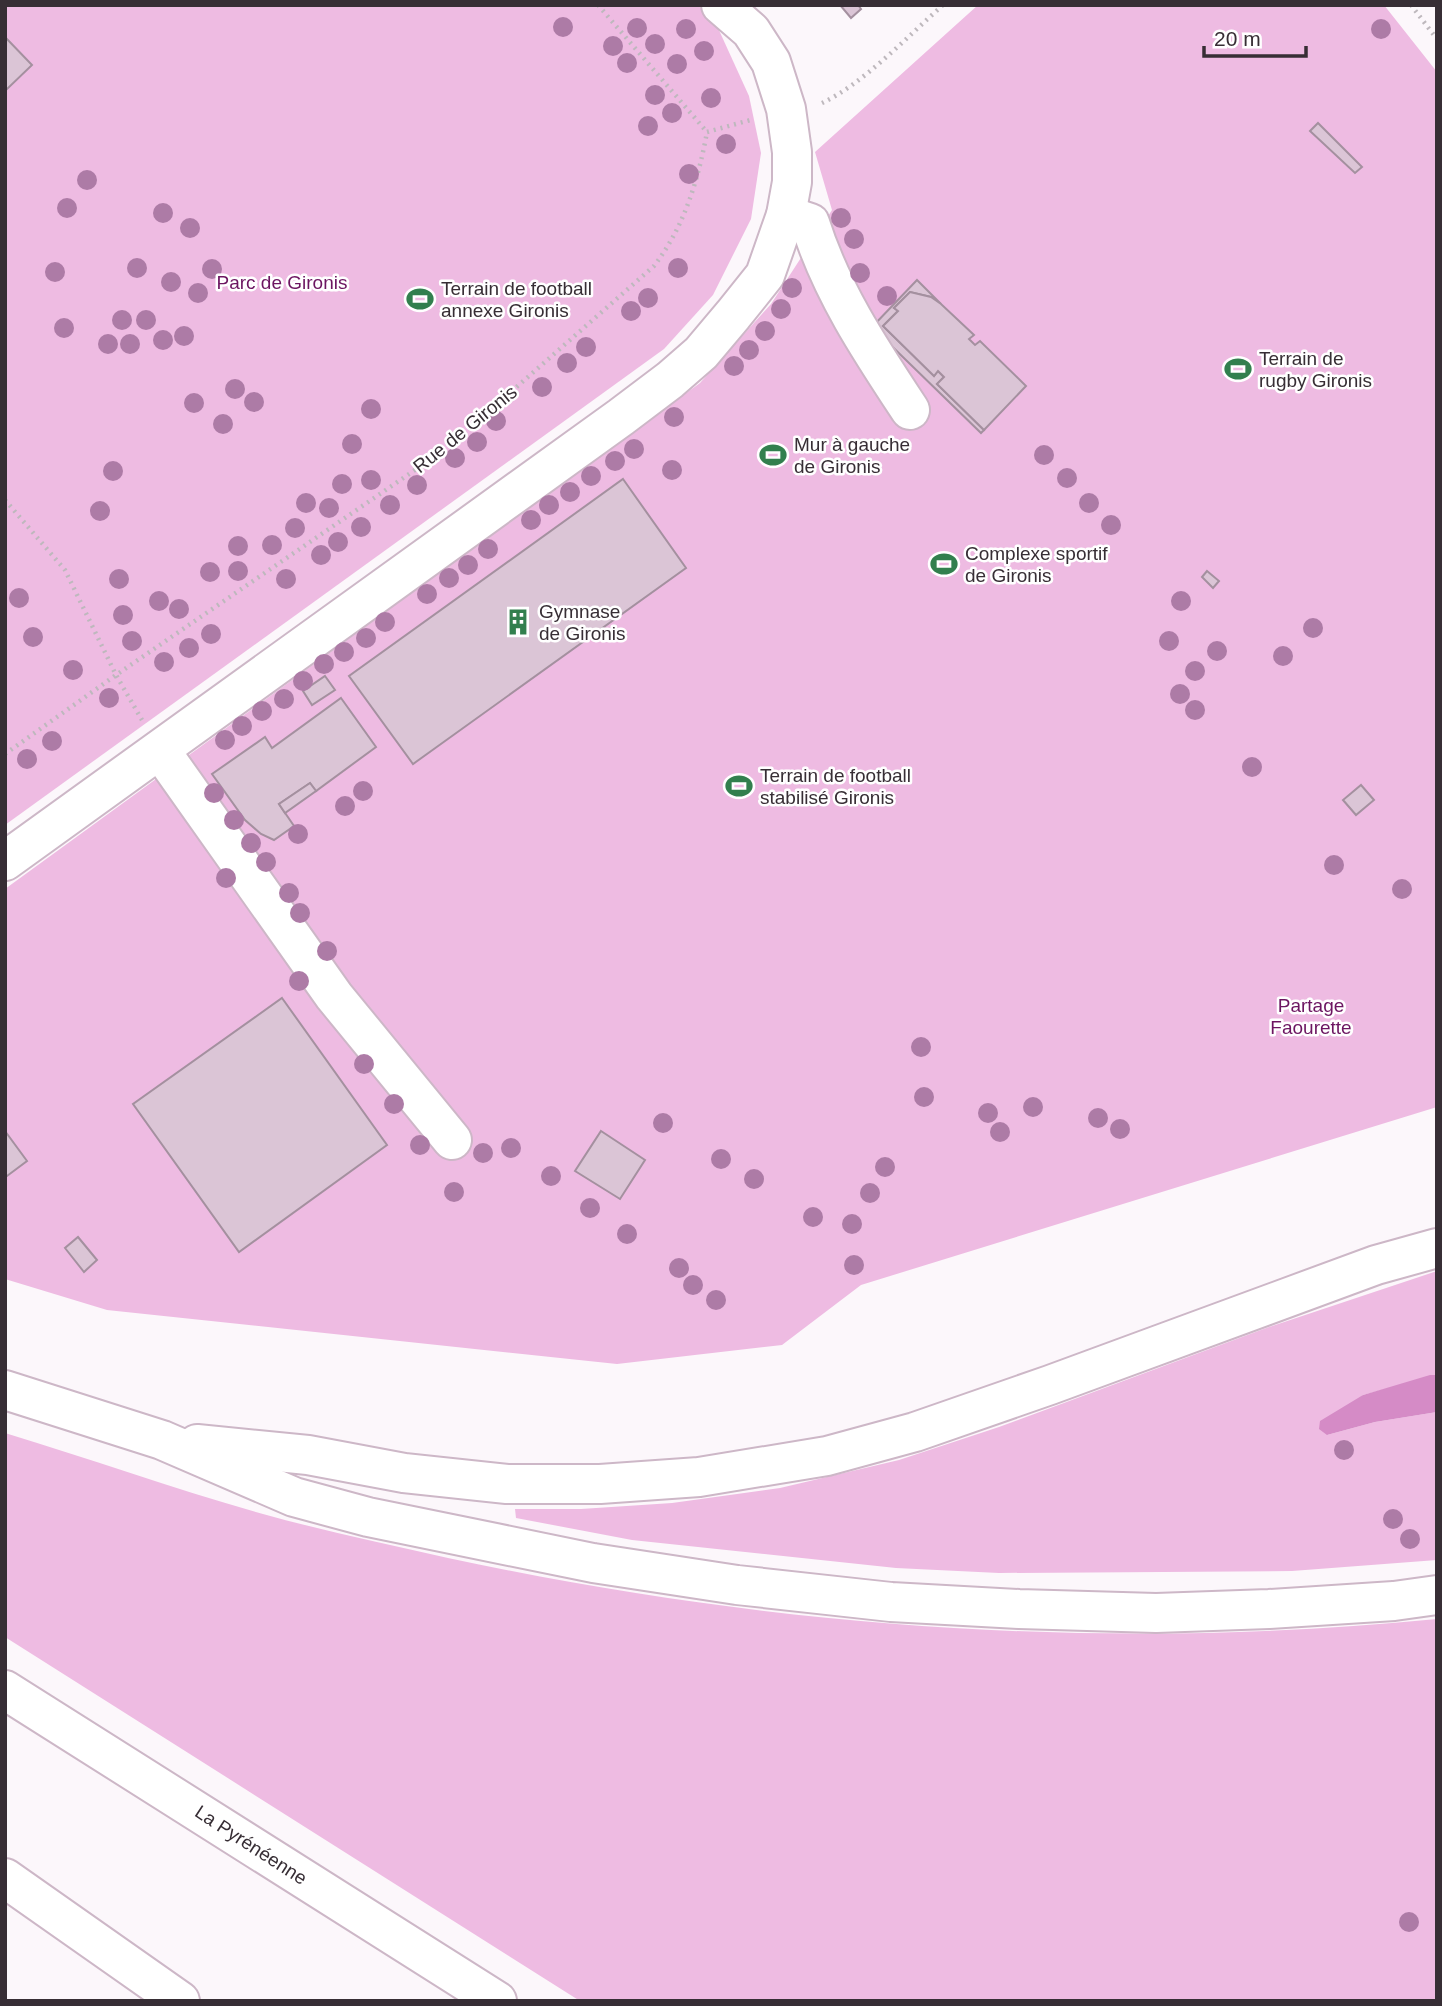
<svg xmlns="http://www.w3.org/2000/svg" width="1442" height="2006" font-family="Helvetica,sans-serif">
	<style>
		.green { fill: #eebbe2 }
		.water { fill: #d58bc6 }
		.building { fill: #dbc5d6; stroke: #a4909f; stroke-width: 2 }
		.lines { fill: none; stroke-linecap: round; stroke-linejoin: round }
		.minor-casing { stroke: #cdb7c7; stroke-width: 42 }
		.highway-casing { stroke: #cdb7c7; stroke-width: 42 }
		.path { stroke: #beb8bd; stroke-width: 4.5; stroke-dasharray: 2 5; stroke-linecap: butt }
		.minor { stroke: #fff; stroke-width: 38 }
		.highway { stroke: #fff; stroke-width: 38 }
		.tree { fill: #ad7ba6 }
		.labels { text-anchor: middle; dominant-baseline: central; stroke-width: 5; stroke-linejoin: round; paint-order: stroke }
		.park-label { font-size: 19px; fill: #6c1561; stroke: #fff }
		.poi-label { font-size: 19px; fill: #372e35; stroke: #fff; text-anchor: start }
		.street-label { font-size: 19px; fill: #372e35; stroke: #fff }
	</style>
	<rect width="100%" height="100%" fill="#fcf7fb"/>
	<g class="green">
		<path d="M 5,5 L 698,5 L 718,28 L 749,96 L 761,153 L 751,219 L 713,295 L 664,349 L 5,825 Z"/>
		<path d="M 978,5 L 1384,5 L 1437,72 L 1437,1107 L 861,1285 L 782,1345 L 617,1364 L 107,1310 L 5,1279 L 5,889 L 700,383 L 771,304 L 832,210 L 815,152 Z"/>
		<path d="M 1437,1271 L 1437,1375 L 1363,1395 L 1327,1435 L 1375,1422 L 1437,1412 L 1437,1560 L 1292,1571 L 999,1573 L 896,1568 L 632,1540 L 516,1518 L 515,1509 L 581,1509 L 672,1503 L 780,1488 L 899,1460 L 999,1427 L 1269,1327 Z"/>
		<path d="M 5,1433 C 91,1459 177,1490 263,1514 C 324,1531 387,1544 448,1558 C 775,1628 1104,1652 1437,1619 L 1437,2001 L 580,2001 L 5,1637 Z"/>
	</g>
	<path class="water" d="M 1430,1375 L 1437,1375 L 1437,1412 L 1375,1422 L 1327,1435 L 1319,1429 L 1320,1421 L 1363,1395 Z"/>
	<g class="building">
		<path d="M 840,5 L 858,5 L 861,9 L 851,18 Z"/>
		<path d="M 5,37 L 32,65 L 5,91 Z"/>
		<path d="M 1318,123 L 1362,167 L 1355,173 L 1310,131 Z"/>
		<path d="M 917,280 L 941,304 L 931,297 L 910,292 L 894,308 L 898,311 L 883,326 L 934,376 L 938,371 L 944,377 L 937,384 L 984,430 L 981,433 L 872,327 Z"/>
		<path d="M 910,292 L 931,297 L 941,304 L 974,335 L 969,339 L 975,345 L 980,341 L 1026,386 L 984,430 L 937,384 L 944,377 L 938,371 L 934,376 L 883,326 L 898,311 L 894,308 Z"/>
		<path d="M 623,479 L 686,568 L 413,764 L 349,676 Z"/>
		<path d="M 1207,571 L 1219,581 L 1213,588 L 1202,577 Z"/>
		<path d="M 325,676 L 335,690 L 312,705 L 303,691 Z"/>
		<path d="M 341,698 L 376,747 L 316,791 L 310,783 L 279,804 L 294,826 L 274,840 L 261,834 L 245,820 L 212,774 L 265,737 L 272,748 Z"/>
		<path d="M 310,783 L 316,791 L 285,813 L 279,804 Z"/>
		<path d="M 1361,785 L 1374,800 L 1356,815 L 1343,800 Z"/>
		<path d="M 282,998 L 387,1145 L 239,1252 L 133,1104 Z"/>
		<path d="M 5,1131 L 27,1161 L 7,1176 L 5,1174 Z"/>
		<path d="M 601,1131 L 645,1160 L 620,1199 L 575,1171 Z"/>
		<path d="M 78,1237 L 97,1260 L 84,1272 L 65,1248 Z"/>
	</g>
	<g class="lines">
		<g class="minor-casing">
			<g id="minor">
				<path d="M 786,215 L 810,223 C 831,291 871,351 910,410"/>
				<path d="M 160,750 L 334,996 L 452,1140"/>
				<path d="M 5,861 L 621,417 L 670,380 L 701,353 L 733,315 L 765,275 L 786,215 L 792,182 L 792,152 L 786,109 L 771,62 L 751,31 L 721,5"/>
				<path d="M 5,1878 L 180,2001"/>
			</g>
		</g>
		<g class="highway-casing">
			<g id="highway">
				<path d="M 5,1390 L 162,1440 L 294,1497 L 368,1517 L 593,1563 L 737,1585 L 891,1602 L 1019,1609 L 1156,1613 L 1269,1609 L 1394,1601 L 1437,1595"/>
				<path d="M 197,1444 L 308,1455 L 404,1473 L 507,1484 L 600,1484 L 699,1477 L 827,1456 L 915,1432 L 1050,1385 L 1376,1265 L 1437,1248"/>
				<path d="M 5,1690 L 497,2001"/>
			</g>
		</g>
		<g class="path">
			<path d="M 598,5 L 707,132"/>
			<path d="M 1411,5 L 1437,39"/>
			<path d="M 822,103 C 863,84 908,36 943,5"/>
			<path d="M 707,132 L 754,119"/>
			<path d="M 5,500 L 65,570 L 116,675 L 142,720"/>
			<path d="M 5,754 L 116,675 L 428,461 L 512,391 L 654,266 C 684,227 698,181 707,132"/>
		</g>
		<use href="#minor" class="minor"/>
		<use href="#highway" class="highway"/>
	</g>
	<g class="tree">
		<circle cx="563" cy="27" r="10"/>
		<circle cx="637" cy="28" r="10"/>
		<circle cx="686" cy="29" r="10"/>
		<circle cx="1381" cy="29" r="10"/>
		<circle cx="655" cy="44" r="10"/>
		<circle cx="613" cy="46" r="10"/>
		<circle cx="704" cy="51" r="10"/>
		<circle cx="627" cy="63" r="10"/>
		<circle cx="677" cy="64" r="10"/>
		<circle cx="655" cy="95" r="10"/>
		<circle cx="711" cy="98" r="10"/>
		<circle cx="672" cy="113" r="10"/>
		<circle cx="648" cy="126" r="10"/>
		<circle cx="726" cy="144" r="10"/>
		<circle cx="689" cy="174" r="10"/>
		<circle cx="87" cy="180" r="10"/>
		<circle cx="67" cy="208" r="10"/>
		<circle cx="163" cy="213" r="10"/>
		<circle cx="841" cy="218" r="10"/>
		<circle cx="190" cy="228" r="10"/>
		<circle cx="854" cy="239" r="10"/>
		<circle cx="137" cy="268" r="10"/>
		<circle cx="678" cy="268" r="10"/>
		<circle cx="212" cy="269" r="10"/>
		<circle cx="55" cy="272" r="10"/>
		<circle cx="860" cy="273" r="10"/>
		<circle cx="171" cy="282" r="10"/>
		<circle cx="792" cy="288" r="10"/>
		<circle cx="198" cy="293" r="10"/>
		<circle cx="887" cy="296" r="10"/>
		<circle cx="648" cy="298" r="10"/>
		<circle cx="781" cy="309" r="10"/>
		<circle cx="631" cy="311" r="10"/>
		<circle cx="122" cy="320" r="10"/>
		<circle cx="146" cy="320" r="10"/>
		<circle cx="64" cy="328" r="10"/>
		<circle cx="765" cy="331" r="10"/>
		<circle cx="184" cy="336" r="10"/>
		<circle cx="163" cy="340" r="10"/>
		<circle cx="108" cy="344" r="10"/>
		<circle cx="130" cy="344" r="10"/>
		<circle cx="586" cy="347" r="10"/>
		<circle cx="749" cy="350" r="10"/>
		<circle cx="567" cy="363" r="10"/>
		<circle cx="734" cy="366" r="10"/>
		<circle cx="542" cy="387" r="10"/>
		<circle cx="235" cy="389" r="10"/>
		<circle cx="254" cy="402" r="10"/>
		<circle cx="194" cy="403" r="10"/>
		<circle cx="371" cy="409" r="10"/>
		<circle cx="674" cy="417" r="10"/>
		<circle cx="496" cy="421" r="10"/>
		<circle cx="223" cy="424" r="10"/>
		<circle cx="477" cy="442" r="10"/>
		<circle cx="352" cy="444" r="10"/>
		<circle cx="634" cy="449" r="10"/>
		<circle cx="1044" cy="455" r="10"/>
		<circle cx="455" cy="458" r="10"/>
		<circle cx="615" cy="461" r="10"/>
		<circle cx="672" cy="470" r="10"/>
		<circle cx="113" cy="471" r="10"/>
		<circle cx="591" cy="476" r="10"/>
		<circle cx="1067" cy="478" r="10"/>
		<circle cx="371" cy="480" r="10"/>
		<circle cx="342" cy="484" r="10"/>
		<circle cx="417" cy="485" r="10"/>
		<circle cx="570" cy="492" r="10"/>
		<circle cx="306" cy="503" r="10"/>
		<circle cx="1089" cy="503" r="10"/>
		<circle cx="390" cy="505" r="10"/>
		<circle cx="549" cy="505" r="10"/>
		<circle cx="329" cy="508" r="10"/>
		<circle cx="100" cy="511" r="10"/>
		<circle cx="531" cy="520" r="10"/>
		<circle cx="1111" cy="525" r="10"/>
		<circle cx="361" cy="527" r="10"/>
		<circle cx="295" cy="528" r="10"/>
		<circle cx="338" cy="542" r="10"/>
		<circle cx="272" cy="545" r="10"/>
		<circle cx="238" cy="546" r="10"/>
		<circle cx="488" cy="549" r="10"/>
		<circle cx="321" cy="555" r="10"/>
		<circle cx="468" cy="565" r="10"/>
		<circle cx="238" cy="571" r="10"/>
		<circle cx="210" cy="572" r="10"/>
		<circle cx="449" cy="578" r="10"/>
		<circle cx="119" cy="579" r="10"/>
		<circle cx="286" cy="579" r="10"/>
		<circle cx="427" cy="594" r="10"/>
		<circle cx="19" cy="598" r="10"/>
		<circle cx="159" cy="601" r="10"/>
		<circle cx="1181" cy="601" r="10"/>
		<circle cx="179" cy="609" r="10"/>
		<circle cx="123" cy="615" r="10"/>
		<circle cx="385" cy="622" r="10"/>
		<circle cx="1313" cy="628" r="10"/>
		<circle cx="211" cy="634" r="10"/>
		<circle cx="33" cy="637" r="10"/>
		<circle cx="366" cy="638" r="10"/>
		<circle cx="132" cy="641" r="10"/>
		<circle cx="1169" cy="641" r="10"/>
		<circle cx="189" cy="648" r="10"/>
		<circle cx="1217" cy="651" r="10"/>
		<circle cx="344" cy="652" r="10"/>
		<circle cx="1283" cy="656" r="10"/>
		<circle cx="164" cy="662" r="10"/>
		<circle cx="324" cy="664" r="10"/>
		<circle cx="73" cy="670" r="10"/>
		<circle cx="1195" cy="671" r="10"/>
		<circle cx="303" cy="681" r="10"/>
		<circle cx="1180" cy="694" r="10"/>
		<circle cx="109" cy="698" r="10"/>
		<circle cx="284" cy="699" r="10"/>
		<circle cx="1195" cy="710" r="10"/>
		<circle cx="262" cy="711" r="10"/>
		<circle cx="242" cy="726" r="10"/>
		<circle cx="225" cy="740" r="10"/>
		<circle cx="52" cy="741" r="10"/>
		<circle cx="27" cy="759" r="10"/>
		<circle cx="1252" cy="767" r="10"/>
		<circle cx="363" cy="791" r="10"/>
		<circle cx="214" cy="793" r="10"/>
		<circle cx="345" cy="806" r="10"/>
		<circle cx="234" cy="820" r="10"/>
		<circle cx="298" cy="834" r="10"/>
		<circle cx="251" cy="843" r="10"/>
		<circle cx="266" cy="862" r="10"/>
		<circle cx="1334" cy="865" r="10"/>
		<circle cx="226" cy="878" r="10"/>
		<circle cx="1402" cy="889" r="10"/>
		<circle cx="289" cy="893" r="10"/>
		<circle cx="300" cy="913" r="10"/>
		<circle cx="327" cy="951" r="10"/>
		<circle cx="299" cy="981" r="10"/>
		<circle cx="921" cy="1047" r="10"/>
		<circle cx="364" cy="1064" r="10"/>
		<circle cx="924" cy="1097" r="10"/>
		<circle cx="394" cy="1104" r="10"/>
		<circle cx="1033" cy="1107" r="10"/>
		<circle cx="988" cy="1113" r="10"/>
		<circle cx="1098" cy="1118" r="10"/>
		<circle cx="663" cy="1123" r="10"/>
		<circle cx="1120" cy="1129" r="10"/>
		<circle cx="1000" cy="1132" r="10"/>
		<circle cx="420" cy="1145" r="10"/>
		<circle cx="511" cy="1148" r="10"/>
		<circle cx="483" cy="1153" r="10"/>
		<circle cx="721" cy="1159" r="10"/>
		<circle cx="885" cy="1167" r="10"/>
		<circle cx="551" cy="1176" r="10"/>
		<circle cx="754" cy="1179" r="10"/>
		<circle cx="454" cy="1192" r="10"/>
		<circle cx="870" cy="1193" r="10"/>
		<circle cx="590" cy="1208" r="10"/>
		<circle cx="813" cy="1217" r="10"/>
		<circle cx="852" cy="1224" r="10"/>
		<circle cx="627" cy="1234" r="10"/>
		<circle cx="854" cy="1265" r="10"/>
		<circle cx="679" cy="1268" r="10"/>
		<circle cx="693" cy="1285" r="10"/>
		<circle cx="716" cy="1300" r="10"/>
		<circle cx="1344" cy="1450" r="10"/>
		<circle cx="1393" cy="1519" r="10"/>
		<circle cx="1410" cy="1539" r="10"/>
		<circle cx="1409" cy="1922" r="10"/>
	</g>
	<defs>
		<g id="stadium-bare" transform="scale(2.1)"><path d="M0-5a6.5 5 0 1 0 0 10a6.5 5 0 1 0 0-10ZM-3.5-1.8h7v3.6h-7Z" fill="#327f4e" stroke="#fff" stroke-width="2.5" paint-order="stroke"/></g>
		<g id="building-bare" transform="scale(2.1)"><path d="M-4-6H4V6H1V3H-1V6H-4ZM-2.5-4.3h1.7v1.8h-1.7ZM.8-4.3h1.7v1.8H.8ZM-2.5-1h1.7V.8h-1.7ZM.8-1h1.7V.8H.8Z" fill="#327f4e" stroke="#fff" stroke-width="2.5" paint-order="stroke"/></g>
	</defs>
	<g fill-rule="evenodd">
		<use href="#stadium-bare" x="420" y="299"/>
		<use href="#stadium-bare" x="1238" y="369"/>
		<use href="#stadium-bare" x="773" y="455"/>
		<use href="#stadium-bare" x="944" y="564"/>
		<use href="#building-bare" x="518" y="622"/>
		<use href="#stadium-bare" x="739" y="786"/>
	</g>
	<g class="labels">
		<g class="park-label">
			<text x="282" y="282">Parc de Gironis</text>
			<text x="1311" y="1005">Partage<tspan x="1311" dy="22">Faourette</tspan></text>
		</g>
		<g class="poi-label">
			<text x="441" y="288">Terrain de football<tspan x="441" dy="22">annexe Gironis</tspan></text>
			<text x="1259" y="358">Terrain de<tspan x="1259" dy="22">rugby Gironis</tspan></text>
			<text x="794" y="444">Mur à gauche<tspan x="794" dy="22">de Gironis</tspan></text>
			<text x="965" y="553">Complexe sportif<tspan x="965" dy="22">de Gironis</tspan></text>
			<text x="539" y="611">Gymnase<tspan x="539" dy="22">de Gironis</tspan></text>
			<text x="760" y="775">Terrain de football<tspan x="760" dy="22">stabilisé Gironis</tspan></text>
		</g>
		<g class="street-label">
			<text transform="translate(465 429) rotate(-39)">Rue de Gironis</text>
			<text transform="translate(251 1845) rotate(33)">La Pyrénéenne</text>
		</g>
	</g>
	<rect width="1442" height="2006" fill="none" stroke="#372e35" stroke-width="14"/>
	<path d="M1204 46v10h102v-10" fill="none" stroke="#372e35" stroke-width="3.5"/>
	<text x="1214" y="46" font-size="21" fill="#372e35" stroke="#ffffff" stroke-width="5" paint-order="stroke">20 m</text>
</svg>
